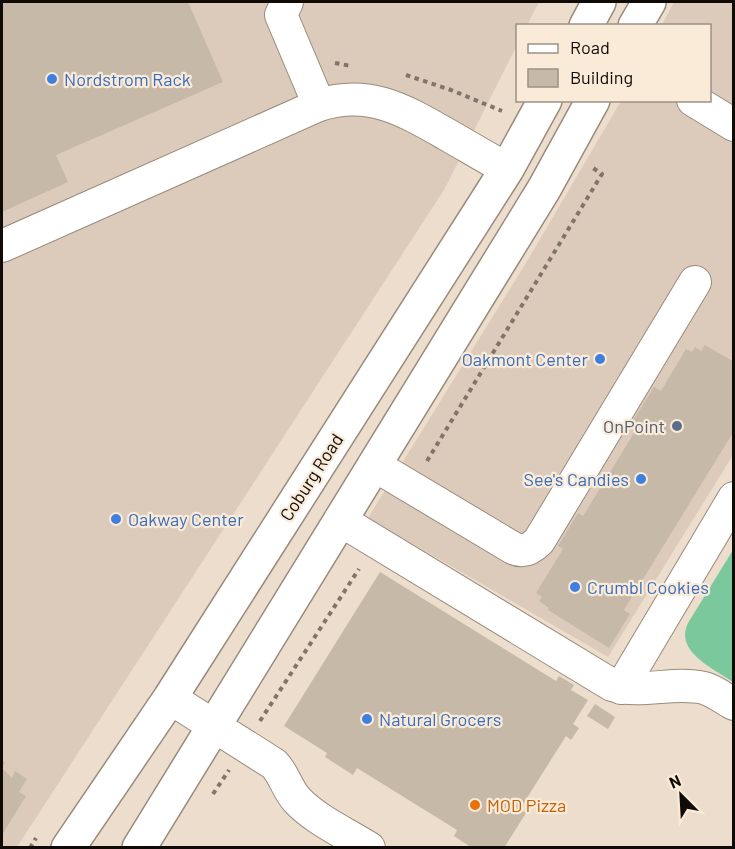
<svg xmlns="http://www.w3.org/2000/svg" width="735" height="849" font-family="Barlow,sans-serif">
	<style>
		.commercial { fill: #dccbba }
		.green { fill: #7bc89c }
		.building { fill: #c7b9a8 }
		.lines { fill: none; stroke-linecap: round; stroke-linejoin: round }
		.minor-casing { stroke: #998b7b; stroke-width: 34 }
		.major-casing { stroke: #998b7b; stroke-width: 36 }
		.path { stroke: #80756a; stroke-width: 4; stroke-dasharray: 4.5 4.5; stroke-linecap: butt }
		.minor { stroke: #fff; stroke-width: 32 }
		.major { stroke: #fff; stroke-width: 33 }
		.shop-dot { fill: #3f7fe0; stroke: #faebd9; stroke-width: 2 }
		.service-dot { fill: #5c6f8a; stroke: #faebd9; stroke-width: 2 }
		.food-dot { fill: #e8710a; stroke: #faebd9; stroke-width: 2 }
		.labels { text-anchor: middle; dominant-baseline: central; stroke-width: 4.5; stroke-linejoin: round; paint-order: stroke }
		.shop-label { font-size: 18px; fill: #366cbe; stroke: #faebd9; text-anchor: start }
		.service-label { font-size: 18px; fill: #4e5e75; stroke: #faebd9; text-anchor: end }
		.street-label { font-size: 18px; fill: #100b06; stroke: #faebd9 }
		.food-label { font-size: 18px; fill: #c56008; stroke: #faebd9; text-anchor: start }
	</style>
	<rect width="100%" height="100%" fill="#edddcc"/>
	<g class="commercial">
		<path d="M 2,2 L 539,2 L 527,25 L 518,26 L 517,45 L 444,190 L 17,847 L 2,848 Z"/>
		<path d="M 674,2 L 733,2 L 733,455 L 608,657 L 368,518 L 526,263 L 621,101 L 710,100 L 710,26 L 662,25 Z"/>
	</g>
	<path class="green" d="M 733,550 L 733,682 C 715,669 674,652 688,623 Z"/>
	<g class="building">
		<path d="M 2,2 L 188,2 L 223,82 L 56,155 L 68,182 L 2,212 Z"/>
		<path d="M 705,345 L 734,362 L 734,431 L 624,610 L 630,614 L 609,648 L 548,610 L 549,608 L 539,601 L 542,597 L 536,593 L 563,549 L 558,546 L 578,513 L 583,516 L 639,425 L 633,421 L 654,387 L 661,391 L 686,349 L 692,352 L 695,347 L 701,351 Z"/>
		<path d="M 380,572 L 556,681 L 559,676 L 574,685 L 571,690 L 588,700 L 573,724 L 579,728 L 571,740 L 566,736 L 520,809 L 526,813 L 504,848 L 472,848 L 454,836 L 457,830 L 357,768 L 353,775 L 325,757 L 327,753 L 284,726 Z"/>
		<path d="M 595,704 L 615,717 L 608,729 L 587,716 Z"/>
		<path d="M 2,761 L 5,763 L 2,768 L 12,778 L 15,771 L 27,779 L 19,792 L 26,796 L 2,835 Z"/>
	</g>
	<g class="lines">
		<g class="minor-casing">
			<g id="minor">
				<path d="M 287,2 L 281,15 L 319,105"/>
				<path d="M 693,100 L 734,125"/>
				<path d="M 2,246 L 319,105 C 369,89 404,110 446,134 C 467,146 487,158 507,169"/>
				<path d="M 374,465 L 513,548 C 523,553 531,549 539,541 L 695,282"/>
				<path d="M 340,520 L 612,685 C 642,694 674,681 704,688 C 715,691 724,699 734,704"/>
				<path d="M 621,688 L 734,498"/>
				<path d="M 170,698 L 274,764 C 284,774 287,789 297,800 C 316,820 345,833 369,848"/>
			</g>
		</g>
		<g class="major-casing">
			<g id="major">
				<path d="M 586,26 L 599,2"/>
				<path d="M 635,26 L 649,2"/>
				<path d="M 68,848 L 170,698 L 507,169 L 545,100"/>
				<path d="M 139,848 L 544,189 L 593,100"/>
			</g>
		</g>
		<g class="path">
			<path d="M 335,63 L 351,66"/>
			<path d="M 406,75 L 451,90 L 502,111"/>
			<path d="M 427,461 L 602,174 L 593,168"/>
			<path d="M 260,721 L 359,569"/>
			<path d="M 213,794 L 229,770"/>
			<path d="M 30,848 L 36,838"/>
		</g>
		<use href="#minor" class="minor"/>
		<use href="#major" class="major"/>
	</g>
	<g class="shop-dot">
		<circle cx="52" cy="79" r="6"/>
		<circle cx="600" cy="359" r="6"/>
		<circle cx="641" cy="479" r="6"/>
		<circle cx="116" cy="519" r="6"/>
		<circle cx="575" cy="587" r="6"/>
		<circle cx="367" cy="719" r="6"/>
	</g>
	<circle class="service-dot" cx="677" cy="426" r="6"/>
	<circle class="food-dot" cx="475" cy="805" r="6"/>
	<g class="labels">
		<g class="shop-label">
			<text x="64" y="79">Nordstrom Rack</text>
			<text x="588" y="359" text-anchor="end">Oakmont Center</text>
			<text x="629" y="479" text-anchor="end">See's Candies</text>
			<text x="128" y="519">Oakway Center</text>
			<text x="587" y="587">Crumbl Cookies</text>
			<text x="379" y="719">Natural Grocers</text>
		</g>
		<g class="service-label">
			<text x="665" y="426">OnPoint</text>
		</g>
		<g class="street-label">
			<text transform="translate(311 477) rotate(-57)">Coburg Road</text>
		</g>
		<g class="food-label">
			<text x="487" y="805">MOD Pizza</text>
		</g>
	</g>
	<rect width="735" height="849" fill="none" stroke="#100b06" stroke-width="6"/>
	<rect x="516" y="24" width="195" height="78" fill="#faebd9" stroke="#9c9185" stroke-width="1.5"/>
	<rect x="528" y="44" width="30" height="9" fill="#ffffff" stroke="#9c9185" stroke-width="1.5"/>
	<text x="570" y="54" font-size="18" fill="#100b06">Road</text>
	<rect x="528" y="69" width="30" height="18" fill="#c7b9a8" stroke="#9c9185" stroke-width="1.5"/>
	<text x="570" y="84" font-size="18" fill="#100b06">Building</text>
	<g transform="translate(681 795) rotate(336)" stroke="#faebd9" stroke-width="4.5" paint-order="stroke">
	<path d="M0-4.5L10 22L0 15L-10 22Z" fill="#100b06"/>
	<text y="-9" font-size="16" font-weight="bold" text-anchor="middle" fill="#100b06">N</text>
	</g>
</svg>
